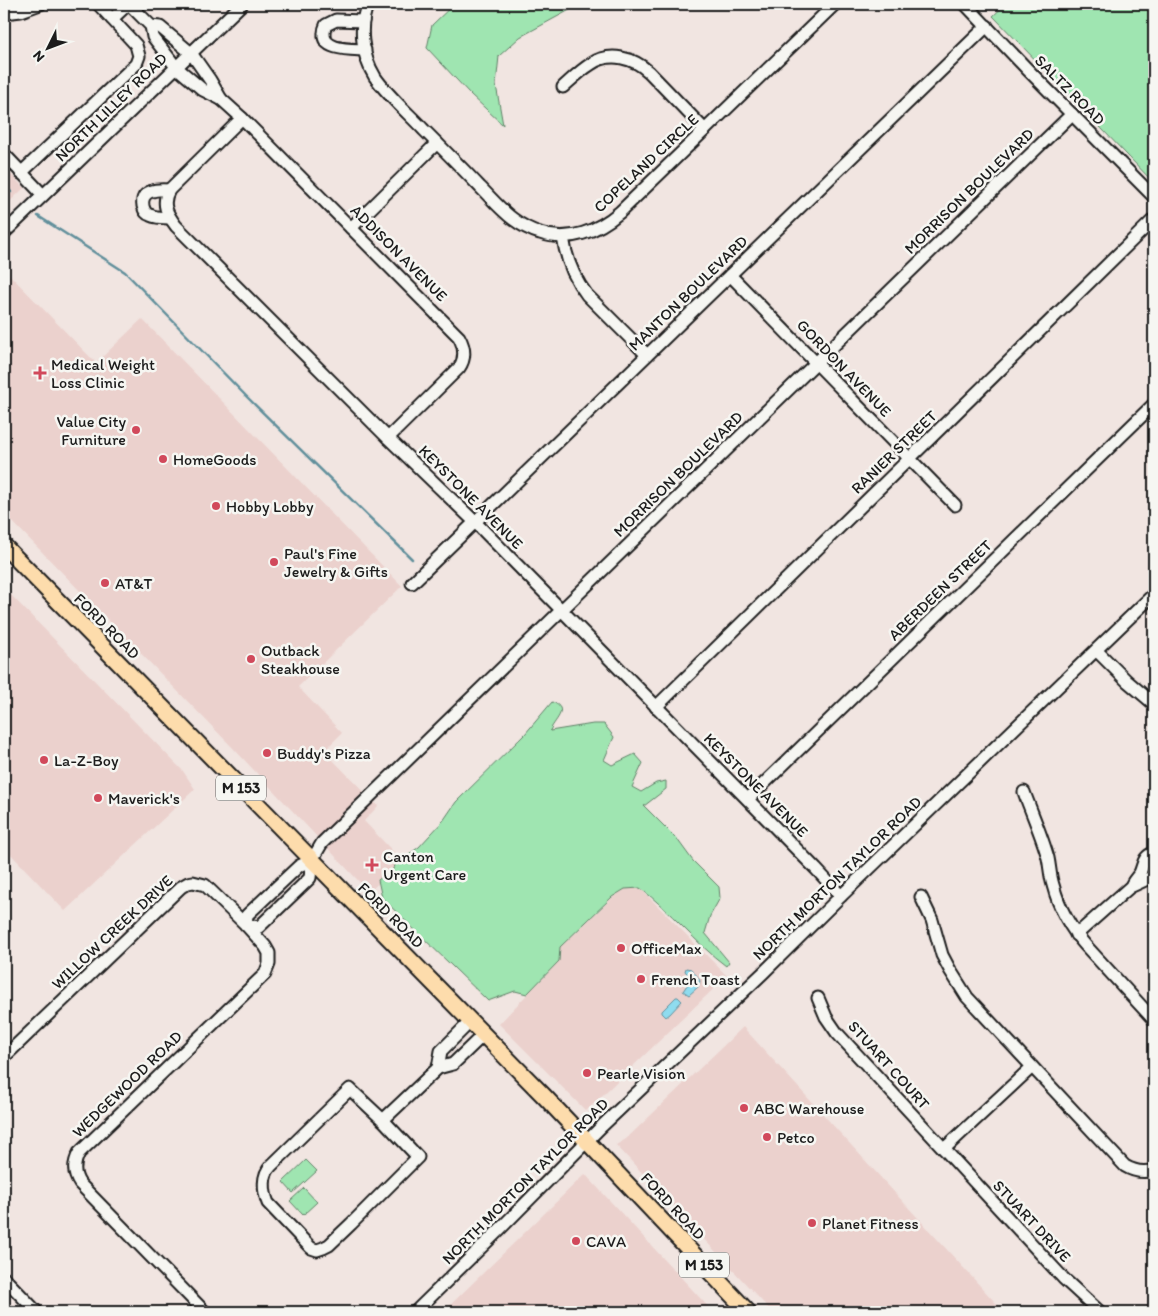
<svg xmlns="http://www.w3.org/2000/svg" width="1158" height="1316" font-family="Itim,sans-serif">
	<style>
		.built { fill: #ebd1cd }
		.green { fill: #9fe5b1; stroke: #5e8066 }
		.water { fill: #8fdcef; stroke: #618f9b }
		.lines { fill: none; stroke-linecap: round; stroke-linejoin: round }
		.stream { stroke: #618f9b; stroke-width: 2.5 }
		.minor-casing { stroke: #1c1c1c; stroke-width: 15 }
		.major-casing { stroke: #1c1c1c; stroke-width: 19 }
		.minor { stroke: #f6f6f2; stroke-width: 11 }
		.major { stroke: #fddcac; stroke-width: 15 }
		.poi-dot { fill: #d1495b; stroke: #f6f6f2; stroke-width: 2 }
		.labels { text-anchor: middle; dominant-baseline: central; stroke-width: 5; stroke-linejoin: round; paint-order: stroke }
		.shield { fill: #f6f6f2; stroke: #5d5d5c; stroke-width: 1 }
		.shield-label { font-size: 15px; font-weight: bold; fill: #1c1c1c }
		.street-label { font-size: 16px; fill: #1c1c1c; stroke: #f6f6f2 }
		.poi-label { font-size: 16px; fill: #1c1c1c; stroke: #f6f6f2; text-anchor: start }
	</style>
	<rect width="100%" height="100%" fill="#f1e5e1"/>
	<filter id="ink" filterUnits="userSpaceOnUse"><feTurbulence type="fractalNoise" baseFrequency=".02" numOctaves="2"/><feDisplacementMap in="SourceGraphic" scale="10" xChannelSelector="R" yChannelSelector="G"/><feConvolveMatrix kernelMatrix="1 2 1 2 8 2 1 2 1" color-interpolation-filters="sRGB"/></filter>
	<g filter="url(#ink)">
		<g class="built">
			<path d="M 4,167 L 24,188 L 4,207 Z"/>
			<path d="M 4,269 L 96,363 L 142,319 L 402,586 L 298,687 L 342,733 L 324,751 L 378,806 L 364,821 L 402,861 L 369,892 L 234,749 L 4,513 Z"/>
			<path d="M 4,588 L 183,771 L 195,789 L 65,911 L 4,847 Z"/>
			<path d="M 640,888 L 727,976 L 586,1111 L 499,1024 L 559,961 L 560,947 L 612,898 L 625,889 Z"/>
			<path d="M 743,1027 L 1004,1312 L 772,1312 L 616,1145 L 626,1139 Z"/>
			<path d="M 585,1174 L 713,1312 L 443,1312 Z"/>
		</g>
		<g class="green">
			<path d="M 454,4 L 585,4 L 577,6 L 520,37 L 499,56 L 496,85 L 503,125 L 470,94 L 427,48 L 432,25 Z"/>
			<path d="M 1006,4 L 1154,4 L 1154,183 L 993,16 Z"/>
			<path d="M 552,702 C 571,709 553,721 550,731 L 593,724 L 604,724 L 614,737 L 604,760 L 612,765 L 635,754 L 643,763 L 632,787 L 641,792 L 656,783 L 666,781 L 666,789 L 644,806 L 677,839 L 693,861 L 719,887 L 720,898 L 710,916 L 705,933 L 729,962 L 726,966 C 695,943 671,911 640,888 L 625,889 L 612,897 L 560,947 L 559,961 L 527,994 L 515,991 L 488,1001 L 382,898 L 378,880 L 393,869 L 396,864 L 419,847 L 443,821 L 456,802 L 525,734 Z"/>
			<path d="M 306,1160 L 317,1171 L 293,1193 L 283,1182 Z"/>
			<path d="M 304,1188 L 317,1202 L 303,1215 L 290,1201 Z"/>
		</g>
		<g class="water">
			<path d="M 686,968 L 691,969 L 697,976 L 700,981 L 698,987 L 689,995 L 683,991 L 687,985 L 692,981 L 692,979 L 685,971 Z"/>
			<path d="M 676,997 L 678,997 L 682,1001 L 670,1014 L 666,1017 L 662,1013 L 662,1011 Z"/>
		</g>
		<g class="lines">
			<g class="stream">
				<path d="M 4,185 L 11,192"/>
				<path d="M 38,216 L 125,272 L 246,396 L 412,559"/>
			</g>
			<g class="minor-casing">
				<g id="minor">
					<path d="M 129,4 L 151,26 L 153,37 L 176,67 L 203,90 L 221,99 L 210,80 L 191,53 L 160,27 L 151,26"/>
					<path d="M 368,4 C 358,26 362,56 375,77 C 388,96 408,113 424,130 C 443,149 462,168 480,187 C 491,198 501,210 513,219 C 521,225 530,230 540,233 C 569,243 598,231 620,212 L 835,4"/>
					<path d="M 965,4 L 1028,70 L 1154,197"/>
					<path d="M 4,13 L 21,11 L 40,4"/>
					<path d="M 112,19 L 128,4"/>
					<path d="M 363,21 L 336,20 L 326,25 C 325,27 324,30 324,33 C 322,51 353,49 365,50"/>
					<path d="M 563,87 C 572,79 581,70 591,64 C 610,51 634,58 649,72 L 705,130"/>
					<path d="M 221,99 L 242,118 L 459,337 C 465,348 466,358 459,368 L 388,438"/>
					<path d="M 242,118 L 169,190 C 161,204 167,214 176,226 L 388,438 L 475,522 L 816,869 L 841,896"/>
					<path d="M 4,154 L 43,195"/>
					<path d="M 21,173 L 136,64 L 139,56 L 136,45 L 98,4"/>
					<path d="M 169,190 C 157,189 140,190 143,206 C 144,210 146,214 150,215 C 156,218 164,218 170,218"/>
					<path d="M 351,228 L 437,143"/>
					<path d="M 4,233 L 242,4"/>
					<path d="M 563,237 C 566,259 573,277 587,295 L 647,355"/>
					<path d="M 730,275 L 955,505"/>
					<path d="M 412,583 L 987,26"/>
					<path d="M 1097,651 L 1127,681 L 1154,704"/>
					<path d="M 656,707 L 1154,219"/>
					<path d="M 1024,792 C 1032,814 1042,836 1048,858 C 1050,867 1050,876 1053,885 C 1059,908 1070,928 1086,946 L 1154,1020"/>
					<path d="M 748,799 L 1154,404"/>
					<path d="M 1132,884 C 1134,880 1137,877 1140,873 C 1144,864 1143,856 1154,853"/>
					<path d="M 921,897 L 932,920 L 942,955 L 950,970 L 967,997 L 1125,1166 C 1135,1172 1144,1173 1154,1170"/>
					<path d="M 246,925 L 259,927 L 310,878 L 312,860 L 322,843 L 1072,114"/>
					<path d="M 246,925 L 247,915 L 299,866 L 312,860"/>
					<path d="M 1076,935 L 1130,887 L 1154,876"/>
					<path d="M 818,998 L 826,1017 L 837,1033 L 1064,1279 L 1100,1312"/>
					<path d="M 471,1021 L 441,1051 L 438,1068 L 453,1064 L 484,1034"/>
					<path d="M 4,1057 L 181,887 L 188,883 L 193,882 L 205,885 L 246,925 L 265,946 L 269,953 L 269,964 L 265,974 L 79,1153 C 73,1164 73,1174 80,1184 L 205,1312"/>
					<path d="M 350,1089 L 383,1120 L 418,1157 L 351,1224 L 329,1245 L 323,1248 L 317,1250 L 311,1248 L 268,1203 C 263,1191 262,1175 271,1166 Z"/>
					<path d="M 383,1120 L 438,1068"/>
					<path d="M 944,1149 L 1032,1067"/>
					<path d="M 4,1278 L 37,1312"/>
					<path d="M 415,1312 L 499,1230 L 602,1126 L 763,973 L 841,896 L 1154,594"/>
				</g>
			</g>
			<g class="major-casing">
				<path id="major" d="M 4,546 L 544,1096 L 748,1312"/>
			</g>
			<use href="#minor" class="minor"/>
			<use href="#major" class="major"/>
		</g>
	</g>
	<g class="poi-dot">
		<path d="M37.5 365.5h5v5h5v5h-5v5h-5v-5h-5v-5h5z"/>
		<circle cx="136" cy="430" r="5"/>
		<circle cx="163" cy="459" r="5"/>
		<circle cx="216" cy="506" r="5"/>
		<circle cx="274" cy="562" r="5"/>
		<circle cx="105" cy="583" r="5"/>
		<circle cx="251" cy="659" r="5"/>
		<circle cx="267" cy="753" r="5"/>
		<circle cx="44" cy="760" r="5"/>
		<circle cx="98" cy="798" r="5"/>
		<path d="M369.5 857.5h5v5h5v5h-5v5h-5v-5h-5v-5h5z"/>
		<circle cx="621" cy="948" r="5"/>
		<circle cx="641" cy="979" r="5"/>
		<circle cx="587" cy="1073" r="5"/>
		<circle cx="744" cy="1108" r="5"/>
		<circle cx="767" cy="1137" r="5"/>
		<circle cx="812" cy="1223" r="5"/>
		<circle cx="576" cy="1241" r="5"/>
	</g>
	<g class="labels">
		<g class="shield">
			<rect x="216" y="775.5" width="50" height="25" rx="4"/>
			<rect x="679" y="1252.5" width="50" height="25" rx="4"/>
		</g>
		<g class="shield-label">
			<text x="241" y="788">M 153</text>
			<text x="704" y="1265">M 153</text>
		</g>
		<g class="street-label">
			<text transform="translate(1070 90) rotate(45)">SALTZ ROAD</text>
			<text transform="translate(111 107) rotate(-44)">NORTH LILLEY ROAD</text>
			<text transform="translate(646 163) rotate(-43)">COPELAND CIRCLE</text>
			<text transform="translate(969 191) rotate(-44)">MORRISON BOULEVARD</text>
			<text transform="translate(399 253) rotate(45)">ADDISON AVENUE</text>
			<text transform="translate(688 293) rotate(-44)">MANTON BOULEVARD</text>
			<text transform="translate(844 368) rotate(46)">GORDON AVENUE</text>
			<text transform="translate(894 452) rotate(-44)">RANIER STREET</text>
			<text transform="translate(678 474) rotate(-44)">MORRISON BOULEVARD</text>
			<text transform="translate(471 497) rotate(45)">KEYSTONE AVENUE</text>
			<text transform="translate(940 590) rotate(-44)">ABERDEEN STREET</text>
			<text transform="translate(107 626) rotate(45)">FORD ROAD</text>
			<text transform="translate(756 785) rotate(45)">KEYSTONE AVENUE</text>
			<text transform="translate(837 878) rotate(-44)">NORTH MORTON TAYLOR ROAD</text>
			<text transform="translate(391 915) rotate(45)">FORD ROAD</text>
			<text transform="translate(112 932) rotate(-43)">WILLOW CREEK DRIVE</text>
			<text transform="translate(889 1065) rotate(48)">STUART COURT</text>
			<text transform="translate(127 1084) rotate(-44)">WEDGEWOOD ROAD</text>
			<text transform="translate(525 1181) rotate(-45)">NORTH MORTON TAYLOR ROAD</text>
			<text transform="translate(673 1206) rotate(47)">FORD ROAD</text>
			<text transform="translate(1032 1221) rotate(47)">STUART DRIVE</text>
		</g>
		<g class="poi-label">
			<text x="51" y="364">Medical Weight<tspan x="51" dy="18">Loss Clinic</tspan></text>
			<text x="126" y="421" text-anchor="end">Value City<tspan x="126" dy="18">Furniture</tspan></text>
			<text x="173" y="459">HomeGoods</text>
			<text x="226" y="506">Hobby Lobby</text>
			<text x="284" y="553">Paul's Fine<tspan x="284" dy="18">Jewelry &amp; Gifts</tspan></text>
			<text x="115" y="583">AT&amp;T</text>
			<text x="261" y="650">Outback<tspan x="261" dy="18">Steakhouse</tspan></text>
			<text x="277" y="753">Buddy's Pizza</text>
			<text x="54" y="760">La-Z-Boy</text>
			<text x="108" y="798">Maverick's</text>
			<text x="383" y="856">Canton<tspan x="383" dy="18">Urgent Care</tspan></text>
			<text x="631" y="948">OfficeMax</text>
			<text x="651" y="979">French Toast</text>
			<text x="597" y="1073">Pearle Vision</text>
			<text x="754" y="1108">ABC Warehouse</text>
			<text x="777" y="1137">Petco</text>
			<text x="822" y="1223">Planet Fitness</text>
			<text x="586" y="1241">CAVA</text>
		</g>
	</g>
	<rect width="1158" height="1316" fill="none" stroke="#f6f6f2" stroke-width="20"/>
	<rect x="10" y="10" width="1138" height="1296" fill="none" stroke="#1c1c1c" stroke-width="2" filter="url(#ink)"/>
	<g transform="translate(48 48) rotate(228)" stroke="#f6f6f2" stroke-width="4" paint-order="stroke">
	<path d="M0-4L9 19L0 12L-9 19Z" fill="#1c1c1c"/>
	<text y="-8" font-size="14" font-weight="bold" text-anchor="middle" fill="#1c1c1c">N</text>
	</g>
</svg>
